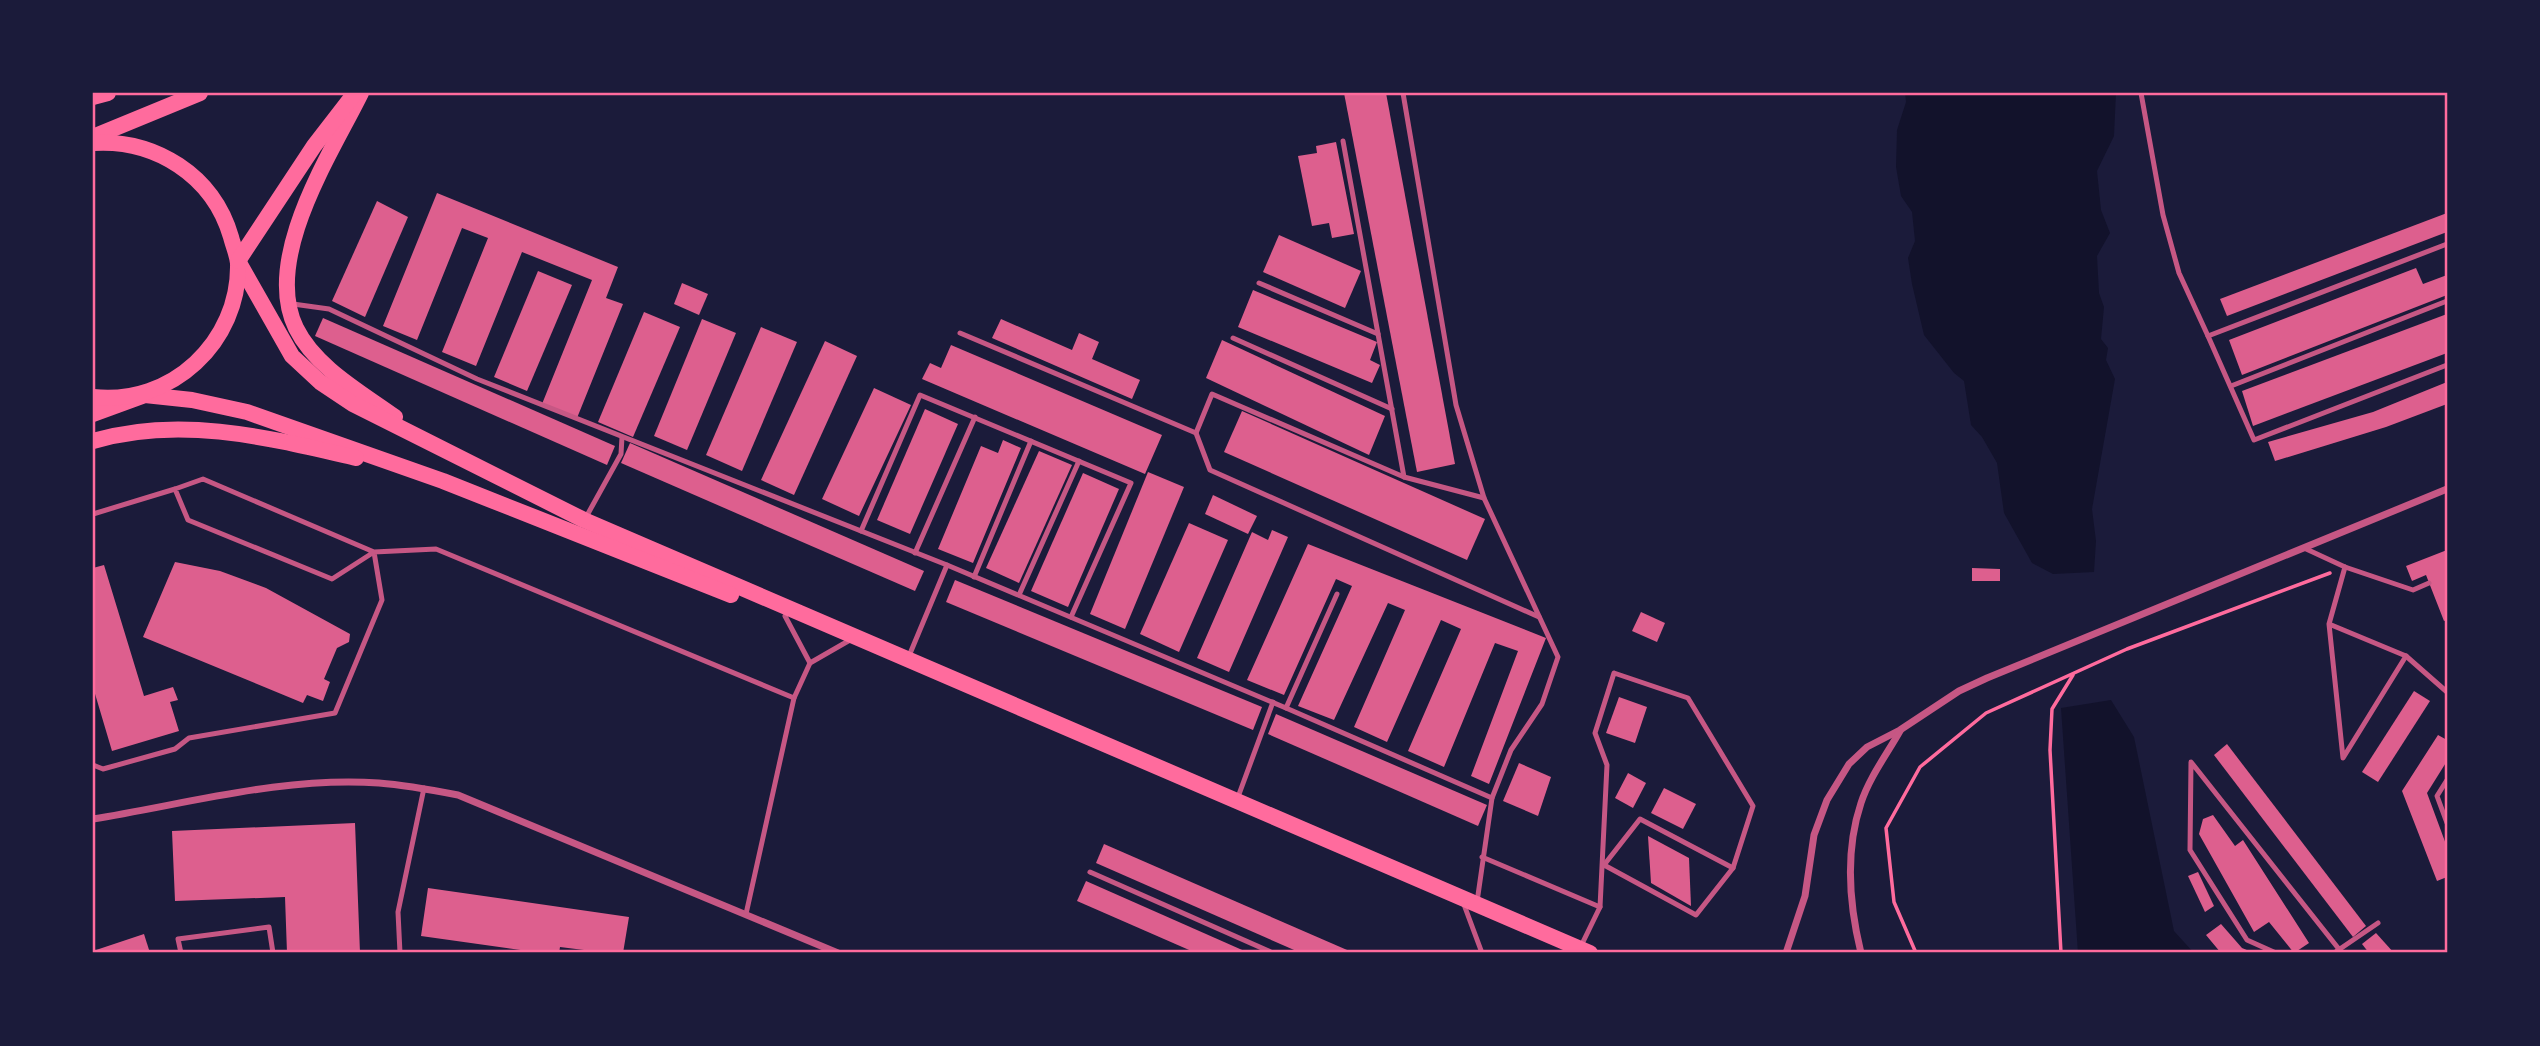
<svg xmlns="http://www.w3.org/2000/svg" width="2540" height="1046" font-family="'Fira Sans Condensed',sans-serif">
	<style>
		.water { fill: #12122b }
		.building { fill: #dd5f8e }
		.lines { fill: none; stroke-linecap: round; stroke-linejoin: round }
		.path { stroke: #ff6b9d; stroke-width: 3.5 }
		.service { stroke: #c65784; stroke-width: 5 }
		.minor { stroke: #c65784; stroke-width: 7 }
		.primary { stroke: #ff6b9d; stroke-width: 16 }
		.trunk { stroke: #ff6b9d; stroke-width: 16 }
		.neatline { fill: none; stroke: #ff6b9d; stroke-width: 2.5 }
	</style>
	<rect width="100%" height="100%" fill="#1b1b3a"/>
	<g class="water">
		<path d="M 1905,93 L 2116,93 L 2114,136 L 2097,171 L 2101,210 L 2110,233 L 2097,256 L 2099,293 L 2104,307 L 2101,339 L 2108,348 L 2106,360 L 2115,379 L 2092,509 L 2096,541 L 2094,572 L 2053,574 L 2032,563 L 2004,513 L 1997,463 L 1982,437 L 1971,425 L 1964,381 L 1954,373 L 1924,335 L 1912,284 L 1908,258 L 1915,241 L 1912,212 L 1901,196 L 1896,167 L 1897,130 L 1906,102 Z"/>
		<path d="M 2111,700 L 2134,737 L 2174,931 L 2194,953 L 2078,953 L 2061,708 Z"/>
	</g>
	<g class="building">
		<path d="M 1344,93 L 1386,93 L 1455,464 L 1417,472 Z"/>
		<path d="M 1336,142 L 1354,234 L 1332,238 L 1329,223 L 1312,226 L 1298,156 L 1317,153 L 1316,146 Z"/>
		<path d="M 437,193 L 618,267 L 606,298 L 623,304 L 577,418 L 542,404 L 592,280 L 522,252 L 476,366 L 442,352 L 488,238 L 462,228 L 417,340 L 383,326 Z"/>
		<path d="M 377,201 L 408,217 L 365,317 L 332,301 Z"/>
		<path d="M 2447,213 L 2447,232 L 2227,316 L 2220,299 Z"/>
		<path d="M 1279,235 L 1361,271 L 1345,308 L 1263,272 Z"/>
		<path d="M 2416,268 L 2423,284 L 2447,275 L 2447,295 L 2242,375 L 2229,340 Z"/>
		<path d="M 538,271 L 572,285 L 527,391 L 494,377 Z"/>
		<path d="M 682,283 L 708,294 L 699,315 L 674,304 Z"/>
		<path d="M 1253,290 L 1377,342 L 1370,360 L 1380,365 L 1372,383 L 1238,327 Z"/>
		<path d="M 644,312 L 680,327 L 633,437 L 598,422 Z"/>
		<path d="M 2447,314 L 2447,353 L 2253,426 L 2242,391 Z"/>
		<path d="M 323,318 L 615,446 L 607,465 L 315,336 Z"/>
		<path d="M 702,319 L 736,333 L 687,450 L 654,436 Z"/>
		<path d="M 1001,319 L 1072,350 L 1079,333 L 1099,342 L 1092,359 L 1140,380 L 1132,399 L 992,338 Z"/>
		<path d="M 761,327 L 797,342 L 742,471 L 706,455 Z"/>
		<path d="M 1222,340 L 1385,416 L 1369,455 L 1206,378 Z"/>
		<path d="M 825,341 L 857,356 L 794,495 L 761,480 Z"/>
		<path d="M 951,345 L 1162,435 L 1145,474 L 922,379 L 930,363 L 941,368 Z"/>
		<path d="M 2447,382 L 2447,404 L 2386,427 L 2275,461 L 2268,442 L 2373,412 Z"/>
		<path d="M 874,388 L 911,405 L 859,516 L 822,499 Z"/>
		<path d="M 925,409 L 958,424 L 910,534 L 877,520 Z"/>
		<path d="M 1242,411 L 1485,519 L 1467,560 L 1224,452 Z"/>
		<path d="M 1003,440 L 1021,448 L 973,563 L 938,549 L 981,446 L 998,453 Z"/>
		<path d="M 630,443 L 924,571 L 915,591 L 621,463 Z"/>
		<path d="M 1039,451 L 1072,465 L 1019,583 L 986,568 Z"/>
		<path d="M 1148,472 L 1184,487 L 1125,629 L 1090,614 Z"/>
		<path d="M 1083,473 L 1119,489 L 1068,607 L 1031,591 Z"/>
		<path d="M 1213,495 L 1257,516 L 1248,534 L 1205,514 Z"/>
		<path d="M 1189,523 L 1228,540 L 1179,652 L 1140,634 Z"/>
		<path d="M 1272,530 L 1288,537 L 1229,672 L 1197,658 L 1252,532 L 1268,540 Z"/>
		<path d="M 1308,544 L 1546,638 L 1489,784 L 1471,776 L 1518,651 L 1495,643 L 1444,767 L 1408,751 L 1461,629 L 1441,620 L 1387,742 L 1354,727 L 1405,610 L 1388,603 L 1334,720 L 1298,706 L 1352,586 L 1336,579 L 1284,695 L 1247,680 Z"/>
		<path d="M 2447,550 L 2447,620 L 2444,621 L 2426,575 L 2412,581 L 2406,566 Z"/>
		<path d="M 175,562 L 220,571 L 266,588 L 350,634 L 349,642 L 337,648 L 324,679 L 330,682 L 323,701 L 307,695 L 303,703 L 143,637 Z"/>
		<path d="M 104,565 L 144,696 L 173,687 L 178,700 L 170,702 L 179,731 L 112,751 L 93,687 L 93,568 Z"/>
		<path d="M 1972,568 L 2000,569 L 2000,581 L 1972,581 Z"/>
		<path d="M 955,580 L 1262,707 L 1253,730 L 946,602 Z"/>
		<path d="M 1641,612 L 1665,623 L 1657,642 L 1632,631 Z"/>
		<path d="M 2414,691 L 2430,701 L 2378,782 L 2362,772 Z"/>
		<path d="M 1619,697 L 1647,707 L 1635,743 L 1606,733 Z"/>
		<path d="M 1276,714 L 1487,805 L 1478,826 L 1268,734 Z"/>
		<path d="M 2438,735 L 2447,740 L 2447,761 L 2427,793 L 2447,847 L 2447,877 L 2437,881 L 2402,791 Z"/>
		<path d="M 2227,744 L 2366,926 L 2353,937 L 2214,755 Z"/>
		<path d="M 1519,763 L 1551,777 L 1538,816 L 1503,801 Z"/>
		<path d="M 1628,773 L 1646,783 L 1633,808 L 1615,798 Z"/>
		<path d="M 1664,788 L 1696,804 L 1683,829 L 1651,813 Z"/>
		<path d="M 2213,815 L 2235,846 L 2243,840 L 2309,943 L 2294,953 L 2269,922 L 2254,932 L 2199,834 L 2203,819 Z"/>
		<path d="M 355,823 L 360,953 L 287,953 L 285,897 L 175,901 L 172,831 Z"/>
		<path d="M 1648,836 L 1689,858 L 1691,906 L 1651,883 Z"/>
		<path d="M 1104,844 L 1354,953 L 1301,953 L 1096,863 Z"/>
		<path d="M 2198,872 L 2214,906 L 2205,912 L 2188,876 Z"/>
		<path d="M 1086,881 L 1249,953 L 1196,953 L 1077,901 Z"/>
		<path d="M 428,888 L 629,917 L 623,953 L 584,953 L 584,950 L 560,947 L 559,953 L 542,953 L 421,936 Z"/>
		<path d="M 2221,924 L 2242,948 L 2254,953 L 2221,953 L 2206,935 Z"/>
		<path d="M 2376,933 L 2394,953 L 2369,953 L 2362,944 Z"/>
		<path d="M 144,934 L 150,953 L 93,953 L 93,951 Z"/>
	</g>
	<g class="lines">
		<g class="path">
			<path d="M 1916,953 L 1894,902 L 1886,828 L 1920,767 L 1986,713 L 2127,649 L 2330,573"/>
			<path d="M 2061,953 L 2050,750 L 2052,709 L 2073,675"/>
		</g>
		<g class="service">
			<path d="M 1403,93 L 1456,405 L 1484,498 L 1558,657 L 1542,704 L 1511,750 L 1492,798 L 1477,902"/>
			<path d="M 2141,93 L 2163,215 L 2179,273 L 2208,336"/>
			<path d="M 1343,141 L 1404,477 L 1484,498"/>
			<path d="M 2447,244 L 2208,336 L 2254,440 L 2447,365"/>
			<path d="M 1259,283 L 1378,334"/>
			<path d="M 293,304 L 329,309 L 477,379 L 947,565 L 1286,708 L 1337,594"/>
			<path d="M 960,333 L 1196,433 L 1210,470 L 1539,617"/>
			<path d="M 1233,338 L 1392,409"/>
			<path d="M 2231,386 L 2447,301"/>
			<path d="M 1196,433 L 1212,394 L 1404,477"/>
			<path d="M 93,514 L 175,489"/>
			<path d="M 585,519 L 621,454 L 622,437"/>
			<path d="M 861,531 L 920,395 L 1131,483 L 1071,617"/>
			<path d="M 2304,548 L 2345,567 L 2413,590 L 2429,583"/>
			<path d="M 915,553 L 975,417"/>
			<path d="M 974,577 L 1031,441"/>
			<path d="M 1019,595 L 1079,461"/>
			<path d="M 2329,624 L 2343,758 L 2406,656 L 2329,624 L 2345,567"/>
			<path d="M 909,656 L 947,565"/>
			<path d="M 2406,656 L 2447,692"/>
			<path d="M 810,663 L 850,640"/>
			<path d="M 1286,708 L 1492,798"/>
			<path d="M 93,765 L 103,769 L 175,749 L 189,738 L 335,713 L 382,600 L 374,552 L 203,479 L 175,489 L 188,520 L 332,579 L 374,552 L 436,549 L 794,698 L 810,663 L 785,616"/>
			<path d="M 2447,780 L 2437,796 L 2447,823"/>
			<path d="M 1238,797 L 1273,702"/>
			<path d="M 1482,857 L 1600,907"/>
			<path d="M 1604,865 L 1640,819 L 1733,868"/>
			<path d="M 1090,872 L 1273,953"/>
			<path d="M 1463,902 L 1482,953"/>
			<path d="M 746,914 L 794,698"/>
			<path d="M 1581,946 L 1600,907 L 1607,765 L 1595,733 L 1614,673 L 1688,698 L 1753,806 L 1733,868 L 1696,915 L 1604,865"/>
			<path d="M 181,953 L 178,939 L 269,927 L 273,953"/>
			<path d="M 400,953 L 398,912 L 424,788"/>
			<path d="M 2276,953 L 2247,940 L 2190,850 L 2191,762 L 2342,953"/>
			<path d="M 2334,953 L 2378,923"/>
		</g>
		<g class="minor">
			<path d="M 93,819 C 186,804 284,776 379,783 C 405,785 432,790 458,795 L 838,953"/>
			<path d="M 1786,953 L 1805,896 L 1814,835 L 1827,800 L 1849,764 L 1867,747 L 1900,730 L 1959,691 L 1987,678 L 2447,489"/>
			<path d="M 1861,953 C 1849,904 1845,851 1861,803 C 1869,778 1887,754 1900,731"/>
		</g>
		<g class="primary">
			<path d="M 361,93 C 331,154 262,258 296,328 C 315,367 362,393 395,417"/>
			<path d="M 238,261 L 292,356 L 320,382 L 353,404 L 584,520 L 1590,953"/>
			<path d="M 93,414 L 145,395 L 192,400 L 247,412 L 443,481 L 731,595"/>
			<path d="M 93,441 C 181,415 270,438 356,458"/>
		</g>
		<g class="trunk">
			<path d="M 93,97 L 108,93"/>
			<path d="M 93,137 L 200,93"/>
			<path d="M 93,143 C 155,139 213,175 231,237 C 233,245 237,254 238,263 C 240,342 171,406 93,397"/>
			<path d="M 238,261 L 314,146 L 355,93"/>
		</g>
	</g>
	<rect width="2540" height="1046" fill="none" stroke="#1b1b3a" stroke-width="189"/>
	<rect x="94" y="94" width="2352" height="857" class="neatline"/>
</svg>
